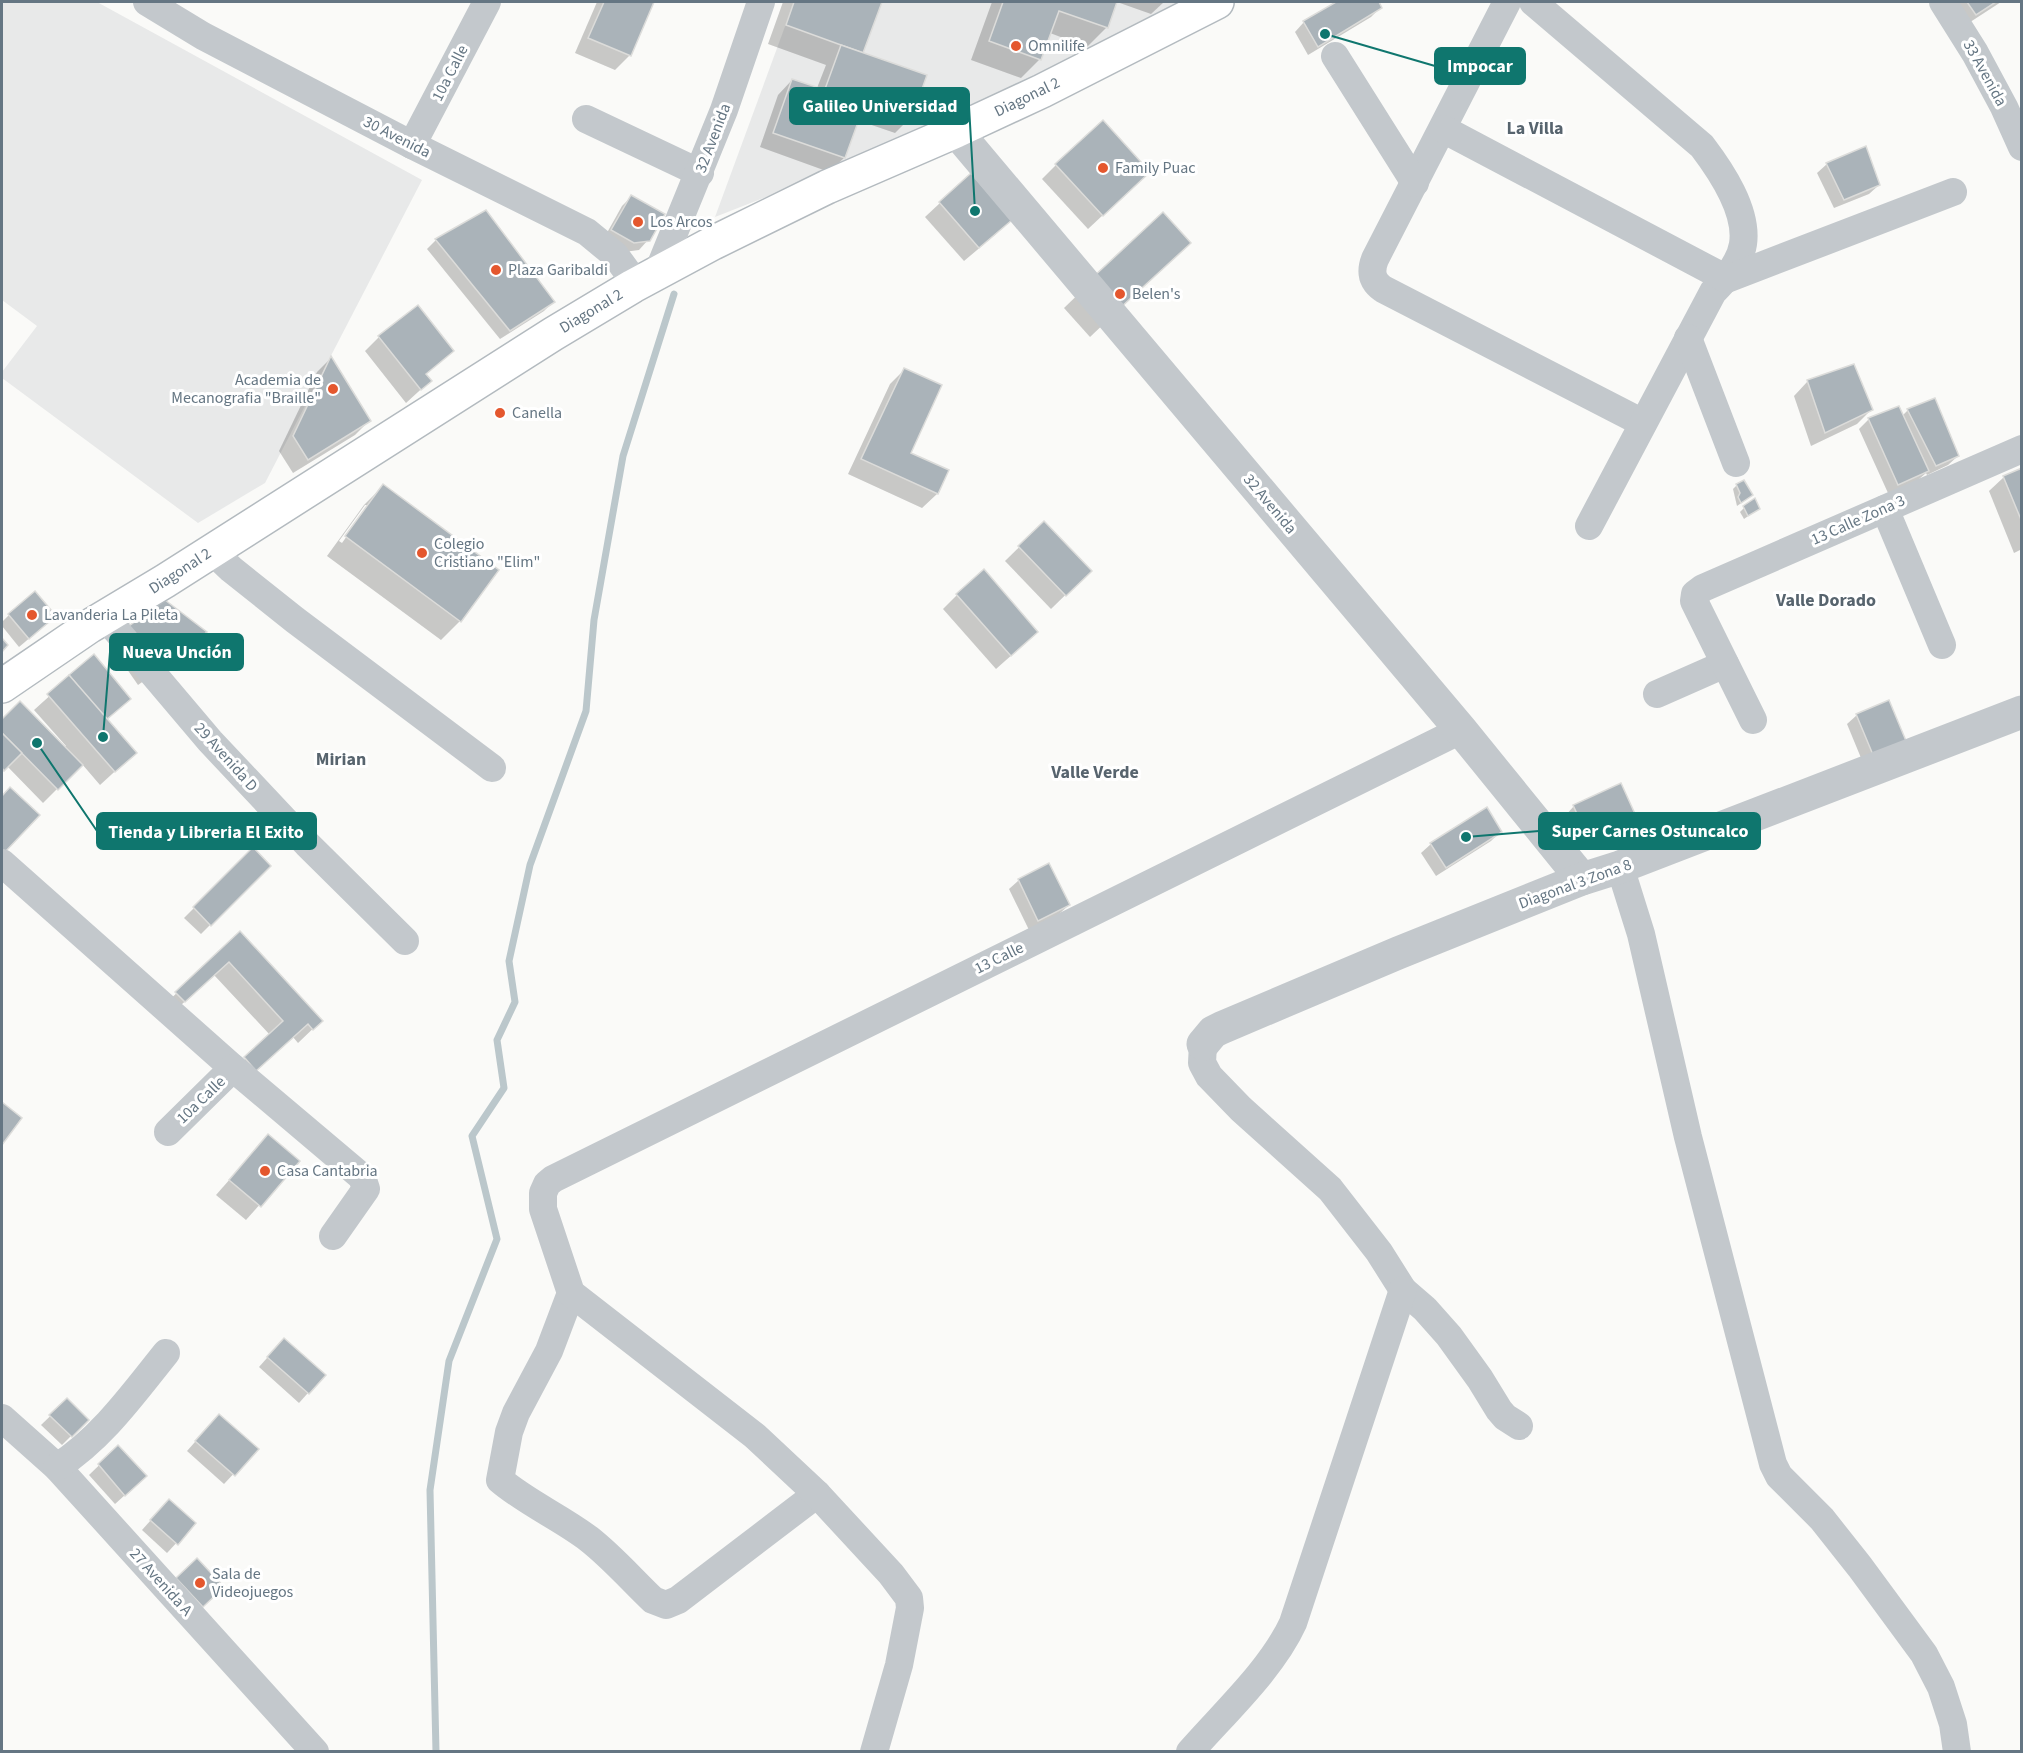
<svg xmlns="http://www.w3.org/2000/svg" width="2023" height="1753" font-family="'Source Sans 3',sans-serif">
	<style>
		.built { fill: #e8e9e9 }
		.shadow { fill: #0003; fill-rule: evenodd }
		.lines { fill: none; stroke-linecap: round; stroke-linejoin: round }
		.stream { stroke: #bbc7cb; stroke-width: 7 }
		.building { fill: #aab3b9; stroke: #dcdcda; stroke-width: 1.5 }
		.secondary-casing { stroke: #b3babf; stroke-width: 36 }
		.minor { stroke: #c3c8cc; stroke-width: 28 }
		.tertiary { stroke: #c3c8cc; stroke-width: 33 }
		.secondary { stroke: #fff; stroke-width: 33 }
		.poi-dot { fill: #e4572e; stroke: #fff; stroke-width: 2 }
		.labels { text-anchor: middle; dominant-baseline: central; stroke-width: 6; stroke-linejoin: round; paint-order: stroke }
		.poi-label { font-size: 16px; fill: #657683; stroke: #fff; text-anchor: start }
		.street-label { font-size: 16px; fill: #657683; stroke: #fff }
		.neighbourhood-label { font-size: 18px; font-weight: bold; fill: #57646e; stroke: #fff }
		.leader { fill: none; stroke: #0f766e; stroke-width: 2 }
		.callout-dot { fill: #0f766e; stroke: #fff; stroke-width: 2 }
		.callout { fill: #0f766e; stroke: #0f766e; stroke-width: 2 }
		.callout-label { font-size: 18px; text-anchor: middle; font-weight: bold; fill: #fff }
	</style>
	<rect width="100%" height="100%" fill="#fafaf8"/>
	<g class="built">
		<path d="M 2,2 L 97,2 L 422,180 L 265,483 L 198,523 L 2,378 L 2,372 L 37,326 L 2,300 Z"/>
		<path d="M 794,2 L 1179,2 L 1031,85 L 843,167 L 715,217 Z"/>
	</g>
	<g class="shadow">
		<path d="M 597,2 L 652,2 L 630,55 L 615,70 L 575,53 Z"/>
		<path d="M 783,2 L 880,2 L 861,54 L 909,119 L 895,133 L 857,120 L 844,158 L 829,172 L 760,147 L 778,95 L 792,80 L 817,88 L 826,65 L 768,44 Z"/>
		<path d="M 992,2 L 1116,2 L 1106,28 L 1087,47 L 1050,33 L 1040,59 L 1021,78 L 971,60 Z"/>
		<path d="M 1117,2 L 1164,2 L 1151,14 Z"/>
		<path d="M 1339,2 L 1377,2 L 1380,8 L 1371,17 L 1308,55 L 1295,32 L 1304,22 Z"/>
		<path d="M 1943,2 L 2001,2 L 1961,28 Z"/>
		<path d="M 1827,164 L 1879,185 L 1869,194 L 1834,208 L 1817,173 Z"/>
		<path d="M 1056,165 L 1134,186 L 1088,229 L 1042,179 Z"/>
		<path d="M 631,197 L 648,240 L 639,250 L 624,252 L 603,240 L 622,206 Z"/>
		<path d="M 940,203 L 996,234 L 964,261 L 925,217 Z"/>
		<path d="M 436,240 L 553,302 L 544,311 L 500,339 L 427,249 Z"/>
		<path d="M 1189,243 L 1090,337 L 1064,308 L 1093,280 Z"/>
		<path d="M 379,337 L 452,351 L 425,375 L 430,381 L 406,403 L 365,351 Z"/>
		<path d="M 331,358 L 369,421 L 355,435 L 293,473 L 279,451 L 317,372 Z"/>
		<path d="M 904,370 L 909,453 L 947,471 L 937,494 L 922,508 L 848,474 L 890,384 Z"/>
		<path d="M 1808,381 L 1871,410 L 1857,424 L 1811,446 L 1794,396 Z"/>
		<path d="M 1934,400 L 1958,456 L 1948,465 L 1927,475 L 1926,473 L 1918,480 L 1888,493 L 1859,429 L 1868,420 L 1898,408 L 1902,416 L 1908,410 Z"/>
		<path d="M 2022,470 L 2022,549 L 2014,553 L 1989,491 L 2004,477 Z"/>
		<path d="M 1737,485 L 1747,499 L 1737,506 L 1733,489 Z"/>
		<path d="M 383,486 L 497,570 L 460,621 L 441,640 L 327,556 L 364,505 ZM 365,505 L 369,505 L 342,543 L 339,541 Z"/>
		<path d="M 1744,508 L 1758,509 L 1744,519 L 1740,512 Z"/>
		<path d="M 1044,523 L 1090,571 L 1051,609 L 1005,561 Z"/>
		<path d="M 957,595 L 1022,646 L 996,669 L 943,609 Z"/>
		<path d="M 9,615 L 45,625 L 19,647 L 2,626 L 2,622 Z"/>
		<path d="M 130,627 L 205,632 L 186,651 L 138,685 L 111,646 Z"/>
		<path d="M 94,656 L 106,720 L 135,753 L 100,785 L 82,764 L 43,803 L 7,766 L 2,772 L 2,721 L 20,703 L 64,748 L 66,746 L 34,710 Z"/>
		<path d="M 1888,702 L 1866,770 L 1847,724 L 1857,715 Z"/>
		<path d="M 10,789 L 2,853 L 2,798 Z"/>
		<path d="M 1574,806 L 1633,814 L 1624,823 L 1578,844 L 1565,816 Z"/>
		<path d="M 1500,832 L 1491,841 L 1436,876 L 1421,853 L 1431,844 Z"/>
		<path d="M 253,849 L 269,866 L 201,934 L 184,918 Z"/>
		<path d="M 1019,880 L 1069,905 L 1059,914 L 1029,930 L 1009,889 Z"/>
		<path d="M 240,933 L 321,1021 L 298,1043 L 293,1037 L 241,1084 L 231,1073 L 270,1035 L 214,975 L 170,1015 L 162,1007 Z"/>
		<path d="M 2,1104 L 20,1118 L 2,1143 Z"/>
		<path d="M 268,1136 L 298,1162 L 246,1220 L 216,1195 Z"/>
		<path d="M 275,1349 L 324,1375 L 299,1403 L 259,1367 Z"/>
		<path d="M 67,1400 L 87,1420 L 62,1445 L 41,1425 Z"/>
		<path d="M 210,1425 L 257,1449 L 224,1484 L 187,1451 Z"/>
		<path d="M 118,1447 L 135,1486 L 115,1504 L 89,1475 Z"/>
		<path d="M 160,1510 L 194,1524 L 167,1553 L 142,1530 Z"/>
	</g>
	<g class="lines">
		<path class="stream" d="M 436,1752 L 430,1490 L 449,1361 L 497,1239 L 472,1136 L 504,1088 L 497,1040 L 515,1002 L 509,961 L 530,865 L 586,711 L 594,620 L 623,456 L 674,294"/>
	</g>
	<g class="building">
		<path d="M 604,2 L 654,2 L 631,56 L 588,38 Z"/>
		<path d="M 794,2 L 882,2 L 863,53 L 786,25 Z"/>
		<path d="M 1003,2 L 1117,2 L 1108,28 L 1059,11 L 1041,60 L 989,41 Z"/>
		<path d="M 1336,2 L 1379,2 L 1382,8 L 1318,47 L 1303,21 Z"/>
		<path d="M 1967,2 L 1996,2 L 1976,15 Z"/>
		<path d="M 841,45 L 927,75 L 911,120 L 825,89 Z"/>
		<path d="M 792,79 L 865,103 L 845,158 L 773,133 Z"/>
		<path d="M 1103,120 L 1150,172 L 1103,216 L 1055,164 Z"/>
		<path d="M 1866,146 L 1880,185 L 1844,200 L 1826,163 Z"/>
		<path d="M 971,173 L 1012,220 L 979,248 L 939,202 Z"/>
		<path d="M 631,195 L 665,214 L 650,241 L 634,243 L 611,230 Z"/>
		<path d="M 486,210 L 555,302 L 510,331 L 435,239 Z"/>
		<path d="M 1163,212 L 1191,243 L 1119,309 L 1091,279 Z"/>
		<path d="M 418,305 L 454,351 L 426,374 L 432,381 L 421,390 L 378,336 Z"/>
		<path d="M 331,356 L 371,421 L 308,460 L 293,436 Z"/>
		<path d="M 1854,364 L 1873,410 L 1825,433 L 1807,380 Z"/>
		<path d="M 904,368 L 942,385 L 911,453 L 949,470 L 938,494 L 861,459 Z"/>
		<path d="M 1935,398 L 1959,456 L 1936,466 L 1907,409 Z"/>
		<path d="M 1899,406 L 1929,471 L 1898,485 L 1868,418 Z"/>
		<path d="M 2022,468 L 2022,522 L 2003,476 Z"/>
		<path d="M 1744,480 L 1753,495 L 1741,503 L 1738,497 L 1740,493 L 1736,484 Z"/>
		<path d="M 383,484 L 499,570 L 461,622 L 345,536 Z"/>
		<path d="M 1755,498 L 1760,509 L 1748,516 L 1743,506 Z"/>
		<path d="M 1044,521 L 1092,571 L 1066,596 L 1018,546 Z"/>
		<path d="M 984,569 L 1038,632 L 1011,656 L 956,594 Z"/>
		<path d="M 35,591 L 56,616 L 29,639 L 8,614 Z"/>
		<path d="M 165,600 L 207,632 L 157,667 L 129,626 Z"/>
		<path d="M 2,638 L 8,645 L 2,652 Z"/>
		<path d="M 94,654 L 131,699 L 106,720 L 69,675 Z"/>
		<path d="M 69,675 L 137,753 L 115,772 L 47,694 Z"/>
		<path d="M 1889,700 L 1909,748 L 1876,762 L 1856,714 Z"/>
		<path d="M 20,701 L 83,765 L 58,790 L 2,733 L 2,719 Z"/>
		<path d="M 2,733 L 22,753 L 4,771 L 2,768 Z"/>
		<path d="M 1621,783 L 1635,814 L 1587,836 L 1573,805 Z"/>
		<path d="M 10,787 L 40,815 L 4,853 L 2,851 L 2,796 Z"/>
		<path d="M 1487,807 L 1502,832 L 1446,868 L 1430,843 Z"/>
		<path d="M 253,847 L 271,866 L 211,926 L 193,907 Z"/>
		<path d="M 1049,863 L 1070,905 L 1038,921 L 1018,879 Z"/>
		<path d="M 240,931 L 323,1021 L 313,1030 L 308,1024 L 256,1071 L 244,1057 L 283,1021 L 229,962 L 185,1002 L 175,992 Z"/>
		<path d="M 2,1102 L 22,1118 L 2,1145 Z"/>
		<path d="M 268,1134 L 300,1161 L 261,1207 L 229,1180 Z"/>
		<path d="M 284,1338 L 326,1375 L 309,1394 L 267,1357 Z"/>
		<path d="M 67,1398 L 89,1420 L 72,1437 L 49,1415 Z"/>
		<path d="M 219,1414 L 259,1449 L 235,1476 L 195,1441 Z"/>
		<path d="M 118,1445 L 147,1476 L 125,1496 L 98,1464 Z"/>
		<path d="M 169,1499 L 196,1523 L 178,1545 L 150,1520 Z"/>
		<path d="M 197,1558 L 224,1587 L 203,1607 L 176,1578 Z"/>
	</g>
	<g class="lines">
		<g class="secondary-casing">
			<path id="secondary" d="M 2,686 L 90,626 L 165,581 L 553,334 L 633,286 L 713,243 L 827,187 L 956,131 L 1042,91 L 1217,2"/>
		</g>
		<g class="minor">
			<path d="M 147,2 L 203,36 L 412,145 L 587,232 L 615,255 L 626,270 L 633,286"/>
			<path d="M 1507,2 L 1375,259 C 1370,272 1372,281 1383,289 L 1643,423"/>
			<path d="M 1533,2 L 1702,146 C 1721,171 1748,211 1743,244 C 1740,263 1726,279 1713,292 L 1589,526"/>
			<path d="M 1943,2 L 1975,53 L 2004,107 L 2022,147"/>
			<path d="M 1335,56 L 1415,183"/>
			<path d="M 586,119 L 700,173"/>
			<path d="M 1443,129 L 1727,279 L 1953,192"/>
			<path d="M 412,145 L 487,2"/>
			<path d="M 658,272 L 724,110 L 761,2"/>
			<path d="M 1688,338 L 1736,463"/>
			<path d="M 1885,509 L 1942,645"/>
			<path d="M 211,550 L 231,569 L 295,620 L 492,768"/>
			<path d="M 105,617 L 210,741 L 307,844 L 405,941"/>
			<path d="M 1657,694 L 1725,664"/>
			<path d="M 1753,720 L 1694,601 L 1695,594 L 1703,588 L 2022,449"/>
			<path d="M 2,863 L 233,1068 L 362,1177 L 366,1189 L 333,1236"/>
			<path d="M 1620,867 L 1641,934 L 1688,1137 L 1773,1464 L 1779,1476 L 1822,1519 L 1860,1567 L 1924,1654 L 1941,1687 L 1953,1724 L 1957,1752"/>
			<path d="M 1203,1044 L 1202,1063 L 1209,1076 L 1241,1109 L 1330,1189 L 1379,1252 L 1403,1290 L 1425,1309 L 1449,1336 L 1480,1379 L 1499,1410 L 1505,1417 L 1519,1426"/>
			<path d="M 168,1132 L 233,1068"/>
			<path d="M 571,1293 L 549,1351 L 516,1413 L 509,1432 L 500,1480 C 527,1503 560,1517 589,1539 C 612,1557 632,1580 653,1600 L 666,1605 L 678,1600 L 817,1494"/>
			<path d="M 2,1418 L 57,1467 L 315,1752"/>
			<path d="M 57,1467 C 102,1438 133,1394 166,1353"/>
			<path d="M 874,1752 L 899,1665 L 910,1608 L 909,1598 L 891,1574 L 817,1494 L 755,1436 L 571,1293 L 543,1209 L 543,1193 L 547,1184 L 553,1179 L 1461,730"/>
			<path d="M 1190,1752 C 1224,1713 1272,1669 1293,1623 L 1403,1290"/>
		</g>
		<g class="tertiary">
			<path d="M 956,131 L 1461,730 L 1582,879"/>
			<path d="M 1203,1044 L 1213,1032 L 1221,1028 L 1398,953 L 1582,879 L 1620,867 L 2022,712"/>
		</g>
		<use href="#secondary" class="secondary"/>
	</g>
	<g class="poi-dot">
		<circle cx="1016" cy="46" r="6"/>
		<circle cx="1103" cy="168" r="6"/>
		<circle cx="638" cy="222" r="6"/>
		<circle cx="496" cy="270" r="6"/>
		<circle cx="1120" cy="294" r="6"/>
		<circle cx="333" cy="389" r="6"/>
		<circle cx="500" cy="413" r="6"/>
		<circle cx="422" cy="553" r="6"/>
		<circle cx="32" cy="615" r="6"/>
		<circle cx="265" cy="1171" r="6"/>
		<circle cx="200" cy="1583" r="6"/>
	</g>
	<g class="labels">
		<g class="poi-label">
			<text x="1028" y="46">Omnilife</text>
			<text x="1115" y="168">Family Puac</text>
			<text x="650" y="222">Los Arcos</text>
			<text x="508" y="270">Plaza Garibaldi</text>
			<text x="1132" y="294">Belen's</text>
			<text x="321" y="380" text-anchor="end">Academia de<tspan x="321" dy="18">Mecanografia "Braille"</tspan></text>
			<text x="512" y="413">Canella</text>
			<text x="434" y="544">Colegio<tspan x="434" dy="18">Cristiano "Elim"</tspan></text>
			<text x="44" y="615">Lavanderia La Pileta</text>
			<text x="277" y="1171">Casa Cantabria</text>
			<text x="212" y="1574">Sala de<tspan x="212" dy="18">Videojuegos</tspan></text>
		</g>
		<g class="street-label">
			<text transform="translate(450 73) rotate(-63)">10a Calle</text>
			<text transform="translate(1985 73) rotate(61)">33 Avenida</text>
			<text transform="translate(1027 97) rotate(-26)">Diagonal 2</text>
			<text transform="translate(397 137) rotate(27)">30 Avenida</text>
			<text transform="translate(713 138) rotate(-69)">32 Avenida</text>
			<text transform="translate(591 311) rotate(-31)">Diagonal 2</text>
			<text transform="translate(1270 504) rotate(50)">32 Avenida</text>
			<text transform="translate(1858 520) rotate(-24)">13 Calle Zona 3</text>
			<text transform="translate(180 571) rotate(-33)">Diagonal 2</text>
			<text transform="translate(226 757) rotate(48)">29 Avenida D</text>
			<text transform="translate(1575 884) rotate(-20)">Diagonal 3 Zona 8</text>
			<text transform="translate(999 958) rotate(-26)">13 Calle</text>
			<text transform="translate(201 1100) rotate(-44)">10a Calle</text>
			<text transform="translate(161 1582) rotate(48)">27 Avenida A</text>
		</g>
		<g class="neighbourhood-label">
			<text x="1535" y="128">La Villa</text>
			<text x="1826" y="600">Valle Dorado</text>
			<text x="341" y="759">Mirian</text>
			<text x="1095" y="772">Valle Verde</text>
		</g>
	</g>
	<path class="leader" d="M1325 34L1435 66M975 211L969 106M103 737L110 652M1466 837L1539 831M37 743L97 831"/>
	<g class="callout-dot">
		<circle cx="1325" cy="34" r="6"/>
		<circle cx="975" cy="211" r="6"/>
		<circle cx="103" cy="737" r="6"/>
		<circle cx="1466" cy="837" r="6"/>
		<circle cx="37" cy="743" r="6"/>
	</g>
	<g class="callout">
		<rect x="1435" y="48" width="90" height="36" rx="6"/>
		<rect x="790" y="88" width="179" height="36" rx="6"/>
		<rect x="110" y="634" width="133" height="36" rx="6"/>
		<rect x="1539" y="813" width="221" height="36" rx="6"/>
		<rect x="97" y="813" width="219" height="36" rx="6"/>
	</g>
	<g class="callout-label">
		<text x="1480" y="72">Impocar</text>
		<text x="880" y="112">Galileo Universidad</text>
		<text x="177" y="658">Nueva Unción</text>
		<text x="1650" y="837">Super Carnes Ostuncalco</text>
		<text x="206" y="838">Tienda y Libreria El Exito</text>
	</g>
	<rect width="2023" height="1753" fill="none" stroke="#657683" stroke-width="6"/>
</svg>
